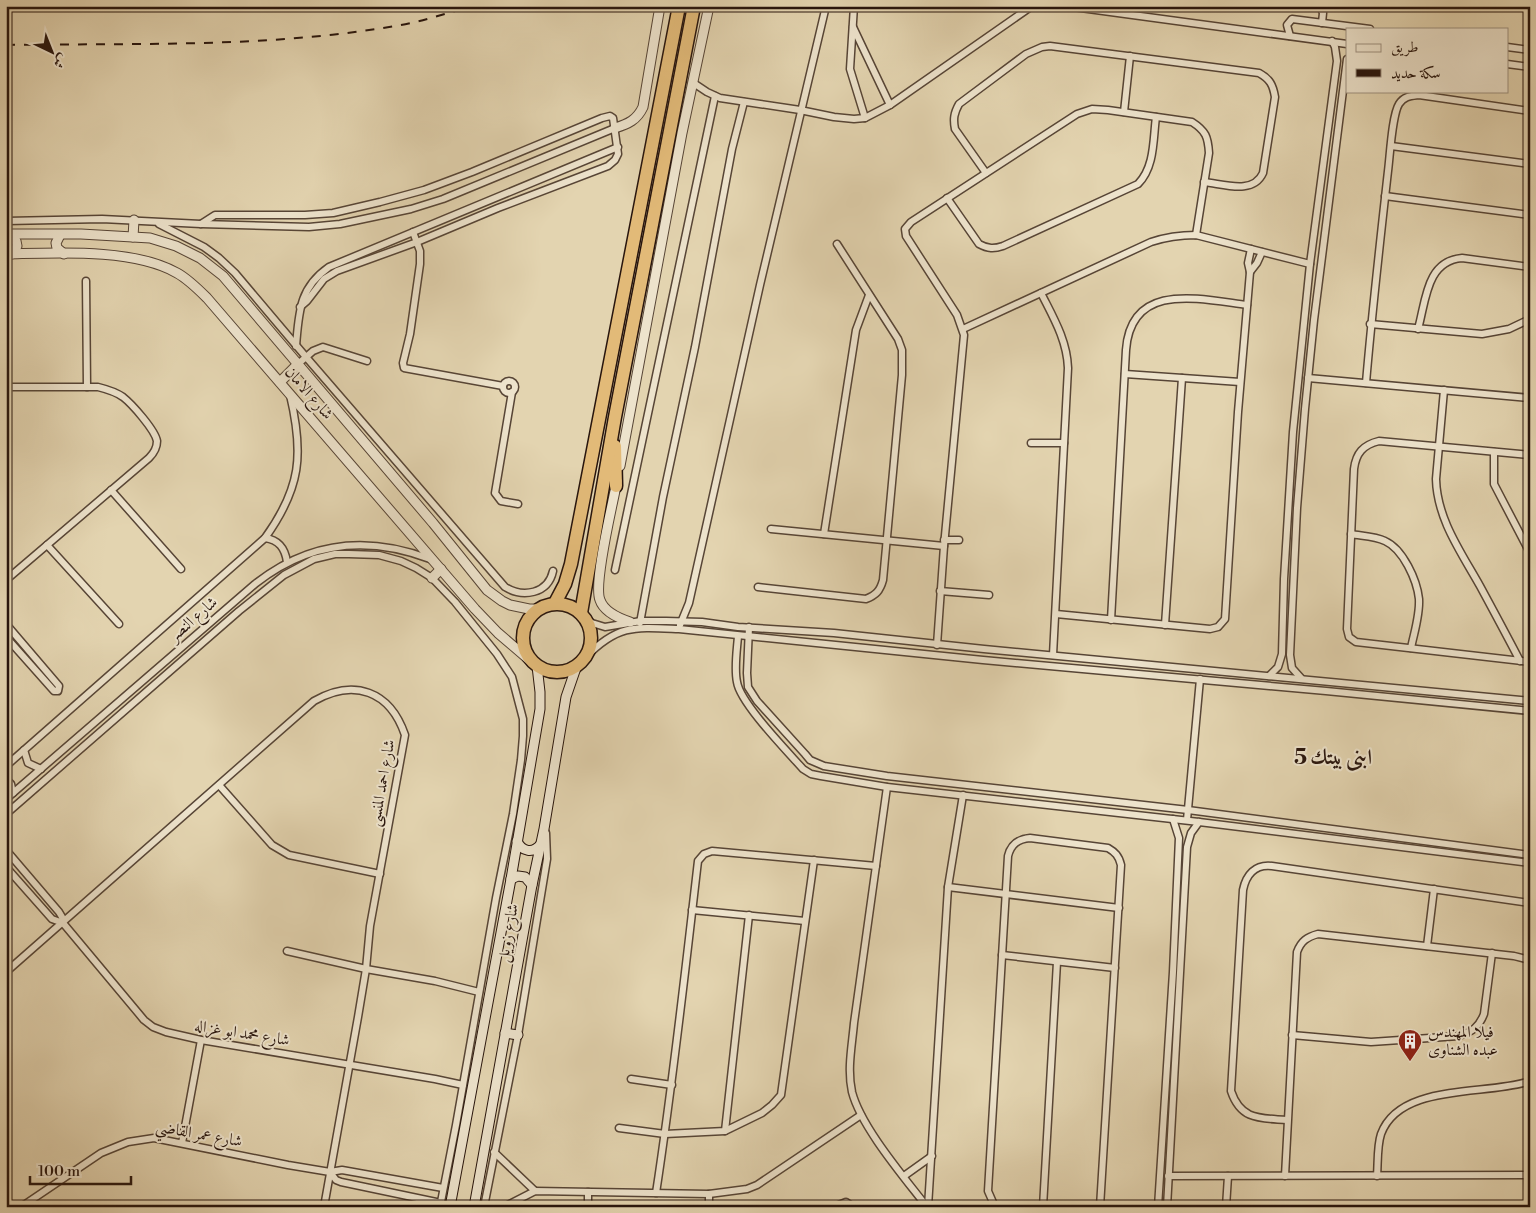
<svg xmlns="http://www.w3.org/2000/svg" width="1536" height="1213" font-family="'Libre Bodoni',Amiri,serif">
	<style>
		.lines { fill: none; stroke-linecap: round; stroke-linejoin: round }
		.minor-casing { stroke: #574536; stroke-width: 9 }
		.tertiary-casing { stroke: #574536; stroke-width: 11 }
		.secondary-casing { stroke: #28150d; stroke-width: 11 }
		.motorway-casing { stroke: #28150d; stroke-width: 15 }
		.minor { stroke: #ede3cc; stroke-width: 6 }
		.tertiary { stroke: #ede3cc; stroke-width: 9 }
		.secondary { stroke: #ede3cc; stroke-width: 9 }
		.motorway { stroke: #e2ba78; stroke-width: 12 }
		.rail { stroke: #28150d; stroke-width: 2; stroke-dasharray: 9 9; stroke-linecap: butt }
		.labels { text-anchor: middle; dominant-baseline: central; stroke-width: 4; stroke-linejoin: round; paint-order: stroke }
		.street-label { font-size: 16px; fill: #28150d; stroke: #ede3cc }
		.poi-label { font-size: 16px; fill: #28150d; stroke: #ede3cc; text-anchor: start }
		.district-label { font-size: 21px; font-weight: bold; fill: #28150d; stroke: #ede3cc }
	</style>
	<rect width="100%" height="100%" fill="#e3d4b0"/>
	<filter id="stains"><feTurbulence type="fractalNoise" baseFrequency=".004" numOctaves="4"/><feColorMatrix values="0 0 0 0 .2 0 0 0 0 .09 0 0 0 0 .02 0 0 0 .5 -.17"/></filter>
	<radialGradient id="worn" r=".72"><stop offset=".6" stop-color="#630" stop-opacity="0"/><stop offset="1" stop-color="#630" stop-opacity=".3"/></radialGradient>
	<g class="lines">
		<g class="minor-casing">
			<g id="minor">
				<path d="M 854,6 L 850,69 L 865,118"/>
				<path d="M 1066,6 L 1347,44"/>
				<path d="M 1320,6 L 1323,13 L 1322,23"/>
				<path d="M 853,27 L 890,105"/>
				<path d="M 1290,36 L 1287,25 L 1292,19 L 1370,29"/>
				<path d="M 1507,47 L 1530,50"/>
				<path d="M 1507,64 L 1530,67"/>
				<path d="M 692,82 L 707,92 L 720,98 L 800,110 L 834,117 L 854,119 L 865,118 L 890,105 L 1032,6"/>
				<path d="M 1124,112 L 1130,56"/>
				<path d="M 1391,146 L 1530,164"/>
				<path d="M 986,173 L 955,129 C 953,119 954,113 959,104 L 1026,54 L 1042,47 L 1050,46 L 1259,73 C 1270,79 1273,85 1275,97 L 1263,173 C 1253,195 1224,184 1204,182"/>
				<path d="M 1385,196 L 1530,215"/>
				<path d="M 947,198 L 979,244 C 988,249 994,249 1003,246 L 1138,184 C 1155,167 1153,139 1156,117"/>
				<path d="M 6,221 L 102,219 L 201,224 L 309,227 L 340,224 L 411,209 L 443,199 L 615,128"/>
				<path d="M 159,224 L 204,247 L 219,258 L 235,273 L 306,357 L 505,587 C 523,598 548,594 553,571"/>
				<path d="M 201,224 L 215,215 L 305,215 L 333,213 L 380,202 L 424,190 L 472,172 L 602,118 L 610,116 L 613,118 L 618,154 L 615,160 L 608,166 L 498,208 L 417,242 L 337,271 L 324,279 L 307,301 L 300,307"/>
				<path d="M 413,232 L 420,251 L 420,264 L 410,334 L 403,363 L 404,368 L 503,386"/>
				<path d="M 1250,272 L 1257,263 L 1262,252"/>
				<path d="M 86,281 L 87,387"/>
				<path d="M 1041,293 C 1053,317 1067,340 1068,368 L 1053,655"/>
				<path d="M 1370,324 L 1482,334 L 1509,329 L 1530,319"/>
				<path d="M 963,329 L 1151,242 C 1166,237 1180,235 1196,235 L 1310,264"/>
				<path d="M 1418,329 C 1426,301 1426,261 1462,258 L 1530,267"/>
				<path d="M 296,346 C 299,312 299,288 329,267 L 618,147"/>
				<path d="M 298,364 L 313,351 L 323,347 L 367,361"/>
				<path d="M 1125,374 L 1240,382"/>
				<path d="M 1308,378 L 1530,398"/>
				<circle cx="509" cy="387" r="6"/>
				<path d="M 1366,383 C 1372,312 1380,242 1388,171 C 1390,156 1392,115 1399,104 C 1404,96 1411,96 1419,95 L 1530,111"/>
				<path d="M 6,387 L 98,387 C 106,389 116,392 123,397 C 132,404 155,430 157,441 C 157,448 154,453 149,458 L 6,580"/>
				<path d="M 1444,390 L 1436,479 C 1437,519 1461,552 1480,586 C 1493,610 1507,636 1520,661"/>
				<path d="M 512,392 L 495,493 L 501,501 L 518,504"/>
				<path d="M 1031,443 L 1064,443"/>
				<path d="M 1494,452 L 1494,484 L 1530,553"/>
				<path d="M 1530,455 L 1379,441 C 1363,445 1356,453 1354,469 L 1347,629 L 1349,637 L 1356,642 L 1530,662"/>
				<path d="M 111,490 L 181,569"/>
				<path d="M 771,529 L 944,546"/>
				<path d="M 824,534 L 856,330 L 869,295"/>
				<path d="M 1351,534 C 1362,536 1375,536 1385,541 C 1403,549 1417,580 1419,599 C 1420,615 1414,633 1411,648"/>
				<path d="M 265,538 C 279,540 285,548 287,562"/>
				<path d="M 944,540 L 959,540"/>
				<path d="M 47,545 L 119,624"/>
				<path d="M 615,570 L 715,96"/>
				<path d="M 758,587 L 866,599 C 876,595 880,591 883,580 L 902,375 L 902,350 L 898,339 L 837,244"/>
				<path d="M 940,591 L 989,595"/>
				<path d="M 1056,614 L 1210,629 L 1218,627 L 1225,619 L 1238,412 L 1250,272 L 1248,263 L 1251,249"/>
				<path d="M 586,619 L 592,623 L 605,627 L 641,621 L 666,621 L 702,622 L 738,627 L 834,633 L 984,649 L 1530,701"/>
				<path d="M 1111,620 L 1126,350 C 1131,281 1200,299 1247,305"/>
				<path d="M 640,623 L 663,497 L 695,347 L 732,149 L 744,102"/>
				<path d="M 6,624 L 59,686 L 58,691 L 54,691 L 6,637"/>
				<path d="M 680,625 L 689,603 L 760,285 L 826,6"/>
				<path d="M 1165,625 L 1182,378"/>
				<path d="M 749,627 L 747,673 L 748,687 L 757,701 L 805,754 L 810,760 L 824,766 L 887,776 L 1188,810 L 1530,855"/>
				<path d="M 738,636 C 737,650 734,668 737,682 C 740,703 788,752 803,769 L 811,774 L 821,776 L 887,787 L 1199,822 L 1530,863"/>
				<path d="M 937,645 L 944,546 L 964,335 L 957,315 L 906,236 L 905,229 L 911,222 L 1077,114 L 1092,109 L 1108,110 L 1192,122 C 1206,131 1208,137 1209,153 L 1196,235"/>
				<path d="M 586,657 C 618,624 636,627 679,629 L 983,660 L 1326,691 L 1530,711"/>
				<path d="M 1269,676 L 1278,667 L 1282,654 L 1284,579 L 1293,432 L 1310,264 L 1337,61 L 1335,47 L 1332,41"/>
				<path d="M 1301,678 L 1292,668 L 1290,655 L 1297,508 L 1305,409 L 1314,320 L 1347,59"/>
				<path d="M 24,750 L 28,763 L 41,769"/>
				<path d="M 6,766 L 265,538 C 301,488 304,454 290,395"/>
				<path d="M 6,779 L 11,784 L 13,793"/>
				<path d="M 219,785 L 272,845 L 289,855 L 380,874"/>
				<path d="M 887,787 L 854,1023 C 852,1046 847,1069 852,1092 C 861,1127 904,1177 927,1207"/>
				<path d="M 6,799 L 255,584 C 309,541 367,535 430,559"/>
				<path d="M 6,814 L 239,611 L 284,575 L 314,559 L 335,554 L 349,554 L 379,555 L 401,561 L 416,568 L 432,578 L 455,602 L 497,654 L 512,677 L 523,719 L 523,736 L 521,760 L 513,814 L 496,898 L 456,1125 L 440,1207"/>
				<path d="M 1187,820 L 1200,679"/>
				<path d="M 6,850 L 59,912 L 62,917 L 63,923 L 144,1020 L 153,1027 L 166,1032 L 201,1040 L 435,1079 L 463,1085"/>
				<path d="M 6,867 L 52,919 L 63,923"/>
				<path d="M 948,887 L 1119,908"/>
				<path d="M 692,910 L 805,921"/>
				<path d="M 1427,946 L 1434,889"/>
				<path d="M 287,951 L 366,969 L 435,981 L 479,992"/>
				<path d="M 1002,955 L 1115,968"/>
				<path d="M 6,972 L 314,701 C 354,678 390,691 405,735 L 370,926 L 366,969 L 358,1017 L 324,1207"/>
				<path d="M 1292,1035 L 1371,1042 L 1459,1036 C 1472,1032 1479,1027 1484,1014 L 1492,953"/>
				<path d="M 631,1079 L 672,1085"/>
				<path d="M 1287,1120 C 1261,1118 1241,1121 1231,1091 L 1243,890 C 1246,875 1255,864 1272,866 L 1530,903"/>
				<path d="M 619,1128 L 665,1134 L 725,1131 L 762,1113 L 772,1105 L 781,1095 L 814,860"/>
				<path d="M 725,1131 L 749,915"/>
				<path d="M 182,1143 L 201,1040"/>
				<path d="M 494,1152 L 535,1191"/>
				<path d="M 330,1172 L 336,1180 L 341,1182 L 441,1203"/>
				<path d="M 904,1176 L 932,1156"/>
				<path d="M 1168,1176 L 1530,1175"/>
				<path d="M 1285,1176 L 1297,952 C 1301,941 1307,937 1318,934 L 1514,956 L 1530,960"/>
				<path d="M 1377,1176 C 1378,1163 1377,1146 1381,1134 C 1400,1082 1488,1096 1530,1081"/>
				<path d="M 1528,1176 L 1529,1207"/>
				<path d="M 656,1193 C 673,1083 685,972 698,861 L 704,854 L 712,851 L 876,866"/>
				<path d="M 21,1207 L 101,1153 L 128,1142 L 154,1138 L 288,1165 L 330,1172 L 342,1170 L 443,1188"/>
				<path d="M 484,1207 L 518,1035 L 547,859 L 546,833 L 544,829"/>
				<path d="M 504,1207 L 535,1191 L 709,1194 L 747,1189 L 757,1185 L 861,1115"/>
				<path d="M 588,1207 L 588,1192"/>
				<path d="M 709,1207 L 709,1194"/>
				<path d="M 834,1207 L 846,1202 L 853,1207"/>
				<path d="M 928,1207 L 948,887 L 963,795"/>
				<path d="M 995,1207 L 988,1191 L 1008,856 C 1011,844 1018,839 1030,838 L 1108,848 C 1115,852 1119,856 1121,865 L 1100,1207"/>
				<path d="M 1043,1207 L 1057,962"/>
				<path d="M 1158,1207 L 1173,972 L 1179,838 L 1173,819"/>
				<path d="M 1167,1207 L 1187,847 L 1191,833 L 1199,822"/>
				<path d="M 1226,1207 L 1228,1176"/>
			</g>
		</g>
		<g class="tertiary-casing">
			<g id="tertiary">
				<path d="M 615,128 C 628,124 637,120 643,107 L 660,6"/>
				<path d="M 6,234 L 81,234 L 150,238 L 176,246 L 200,258 L 223,276 L 433,523 L 487,590 L 502,601 L 510,605 L 529,609 L 538,609"/>
				<path d="M 8,234 L 16,241 L 17,246 L 12,254"/>
				<path d="M 60,235 L 56,243 L 57,248 L 64,254"/>
				<path d="M 133,237 L 134,220"/>
				<path d="M 6,254 C 56,253 133,248 177,273 C 188,279 198,289 207,298 L 475,609 L 498,633 L 533,663"/>
				<path d="M 280,382 L 298,364"/>
				<path d="M 620,466 L 682,133 L 709,6"/>
				<path d="M 617,481 C 613,503 593,583 600,600 C 604,612 618,618 630,622"/>
				<path d="M 432,578 L 441,569"/>
			</g>
		</g>
		<g class="secondary-casing">
			<g id="secondary">
				<path d="M 517,841 C 522,852 533,854 541,844"/>
				<path d="M 511,879 L 518,876 L 525,877 L 532,885"/>
				<path d="M 505,1033 L 518,1035"/>
				<path d="M 450,1207 L 511,879 L 540,709 L 540,692 L 537,666"/>
				<path d="M 474,1207 L 532,885 L 544,829 L 566,697 L 577,665"/>
			</g>
		</g>
		<g class="motorway-casing">
			<g id="motorway">
				<path d="M 615,446 L 616,486"/>
				<path d="M 555,603 L 565,584 L 571,564 L 679,6"/>
				<circle cx="557" cy="638" r="34"/>
				<path d="M 581,613 L 615,417 L 694,6"/>
			</g>
		</g>
		<use href="#minor" class="minor"/>
		<use href="#tertiary" class="tertiary"/>
		<use href="#secondary" class="secondary"/>
		<use href="#motorway" class="motorway"/>
		<path class="rail" d="M 6,45 C 136,43 267,48 395,26 C 421,22 447,13 472,6"/>
	</g>
	<defs>
		<g id="building-pin" transform="scale(1.25)"><path d="M0 17L-7.5 6A9.5 9.5 0 1 1 7.5 6Z" fill="#8f2418" stroke="#ede3cc"/><path d="M-4-6H4V6H1V3H-1V6H-4ZM-2.5-4.3h1.7v1.8h-1.7ZM.8-4.3h1.7v1.8H.8ZM-2.5-1h1.7V.8h-1.7ZM.8-1h1.7V.8H.8Z" fill="#fff"/></g>
	</defs>
	<g fill-rule="evenodd">
		<use href="#building-pin" x="1410" y="1041"/>
	</g>
	<g class="labels">
		<g class="street-label">
			<text transform="translate(309 393) rotate(49)">شارع الامان</text>
			<text transform="translate(193 619) rotate(-41)">شارع النصر</text>
			<text transform="translate(382 783) rotate(-80)">شارع احمد المنسى</text>
			<text transform="translate(508 933) rotate(-80)">شارع زويل</text>
			<text transform="translate(242 1033) rotate(9)">شارع محمد ابو غزاله</text>
			<text transform="translate(199 1134) rotate(10)">شارع عمر القاضي</text>
		</g>
		<g class="poi-label">
			<text x="1428" y="1032">فيلا المهندس<tspan x="1428" dy="18">عبده الشناوى</tspan></text>
		</g>
		<g class="district-label">
			<text x="1333" y="758">ابنى بيتك 5</text>
		</g>
	</g>
	<rect width="1536" height="1213" fill="none" stroke="#e3d4b0" stroke-width="25"/>
	<rect x="8" y="8" width="1521" height="1198" fill="none" stroke="#28150d" stroke-width="2.5"/>
	<rect x="12" y="12" width="1511" height="1188" fill="none" stroke="#28150d"/>
	<rect x="1346" y="28" width="162" height="65" fill="#ede3cc" stroke="#9e9180"/>
	<rect x="1356" y="44" width="25" height="8" fill="#ede3cc" stroke="#9e9180"/>
	<text x="1391" y="52" font-size="15" fill="#28150d">طريق</text>
	<rect x="1356" y="69" width="25" height="8" fill="#28150d" stroke="#9e9180"/>
	<text x="1391" y="78" font-size="15" fill="#28150d">سكة حديد</text>
	<g transform="translate(52 52) rotate(137)" stroke="#ede3cc" stroke-width="4" paint-order="stroke">
	<path d="M0-4L9 19L0 12L-9 19Z" fill="#28150d"/>
	<text y="-8" font-size="14" font-weight="bold" text-anchor="middle" fill="#28150d">ش</text>
	</g>
	<path d="M30 1176v8h101v-8" fill="none" stroke="#28150d" stroke-width="2.5"/>
	<text x="38" y="1176" font-size="15" fill="#28150d" stroke="#ede3cc" stroke-width="4" paint-order="stroke">100 m</text>
	<rect width="100%" height="100%" filter="url(#stains)"/>
	<rect width="100%" height="100%" fill="url(#worn)"/>
</svg>
